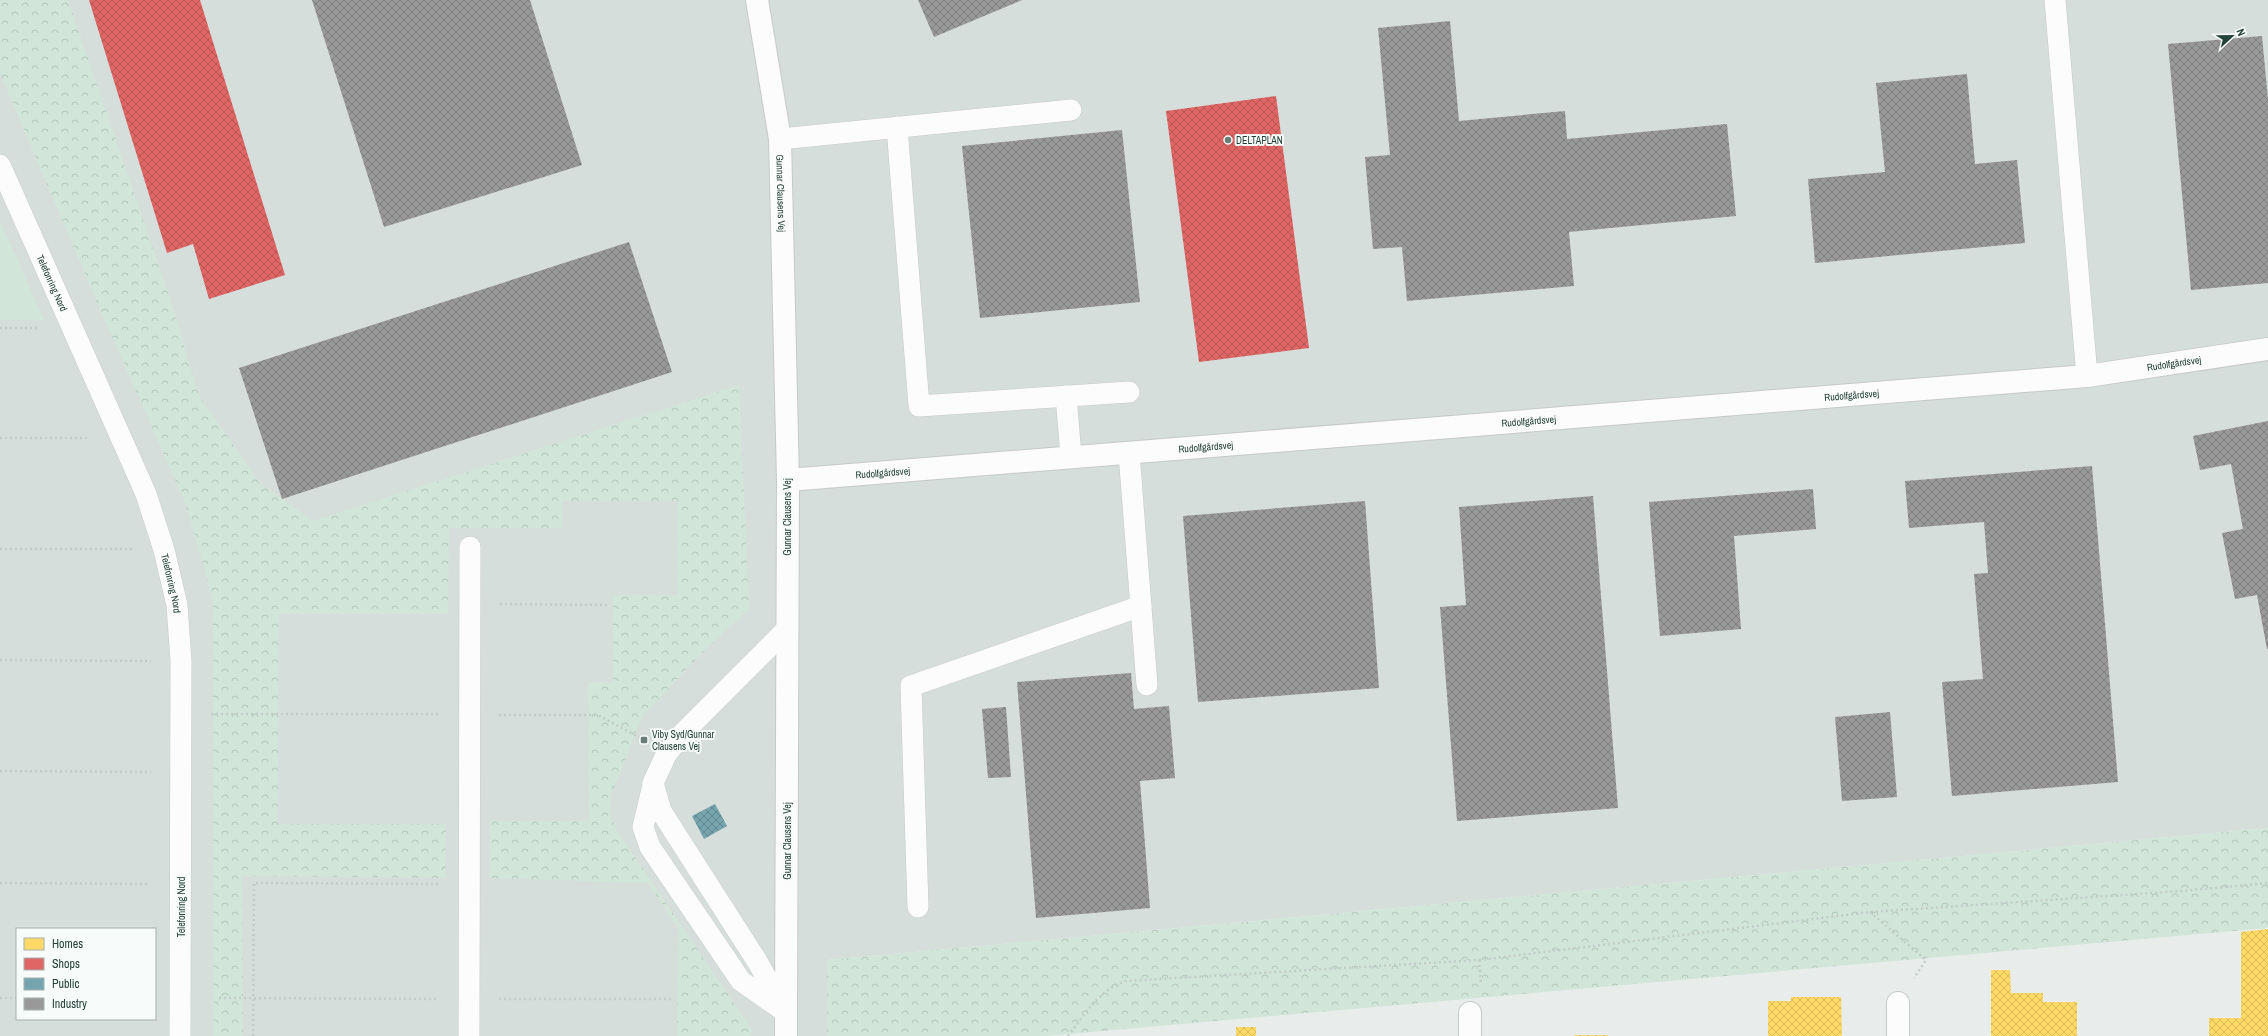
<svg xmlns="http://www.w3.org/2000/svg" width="2268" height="1036" font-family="'Archivo Narrow',sans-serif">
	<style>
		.built { fill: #d6dedb; fill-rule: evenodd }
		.green { fill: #d1e6d8 }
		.forest { fill: url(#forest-crowns) }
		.homes { fill: url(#homes-cross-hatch) }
		.shops { fill: url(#shops-cross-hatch) }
		.public { fill: url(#public-cross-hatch) }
		.industry { fill: url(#industry-cross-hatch) }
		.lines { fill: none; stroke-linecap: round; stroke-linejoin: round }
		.lane-casing { stroke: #c5cac8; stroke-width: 22 }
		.street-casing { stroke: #c5cac8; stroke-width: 24 }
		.secondary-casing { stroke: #c3cbc8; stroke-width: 24 }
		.path { stroke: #c3ccca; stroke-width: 2.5; stroke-dasharray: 2 3; stroke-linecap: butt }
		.lane { stroke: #fcfcfc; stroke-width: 21 }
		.street { stroke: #fcfcfc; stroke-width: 22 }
		.secondary { stroke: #fcfcfc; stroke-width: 22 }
		.poi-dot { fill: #697e78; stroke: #f7fbf9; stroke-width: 1.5 }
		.labels { text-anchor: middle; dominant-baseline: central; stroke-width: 4; stroke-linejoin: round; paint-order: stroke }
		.poi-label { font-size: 10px; fill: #24423a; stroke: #f7fbf9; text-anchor: start }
		.street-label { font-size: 10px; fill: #24423a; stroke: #f7fbf9 }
	</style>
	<defs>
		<pattern id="forest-crowns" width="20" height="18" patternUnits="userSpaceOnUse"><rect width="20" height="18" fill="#d1e6d8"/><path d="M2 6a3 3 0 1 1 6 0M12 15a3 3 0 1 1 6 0" fill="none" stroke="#b3c6ba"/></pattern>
		<pattern id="homes-cross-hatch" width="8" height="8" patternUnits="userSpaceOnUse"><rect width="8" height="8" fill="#ffd966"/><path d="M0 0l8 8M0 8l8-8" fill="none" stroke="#dabb59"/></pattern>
		<pattern id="shops-cross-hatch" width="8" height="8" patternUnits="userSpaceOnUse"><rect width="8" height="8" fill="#e06666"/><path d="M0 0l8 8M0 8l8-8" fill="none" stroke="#b55655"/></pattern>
		<pattern id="public-cross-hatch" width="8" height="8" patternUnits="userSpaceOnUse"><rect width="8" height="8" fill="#76a5af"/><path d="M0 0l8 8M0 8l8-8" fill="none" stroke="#61888f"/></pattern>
		<pattern id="industry-cross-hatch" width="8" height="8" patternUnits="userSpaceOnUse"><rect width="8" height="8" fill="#999"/><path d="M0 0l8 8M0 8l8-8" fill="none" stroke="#7d7e7e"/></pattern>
	</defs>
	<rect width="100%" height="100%" fill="#e8edeb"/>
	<path class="built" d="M 0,0 L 2268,0 L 2268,828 L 827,960 L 827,1036 L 0,1036 ZM 17,929 L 155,929 L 155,1019 L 17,1019 Z"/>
	<path class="green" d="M 0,221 L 44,320 L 0,320 Z"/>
	<g class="forest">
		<path d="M 0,0 L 68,0 L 169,296 L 199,396 L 260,483 L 313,521 L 739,385 L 749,608 L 693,662 L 643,715 L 611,795 L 609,811 L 617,831 L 752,1030 L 751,1036 L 677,1036 L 679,929 L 648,883 L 490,878 L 490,821 L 589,821 L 588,682 L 613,682 L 613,595 L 678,595 L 678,501 L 562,501 L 562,528 L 449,528 L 448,614 L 279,614 L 278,824 L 446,824 L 446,878 L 242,876 L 243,1036 L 214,1036 L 213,599 L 186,505 L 102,314 L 0,73 Z"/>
		<path d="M 2268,828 L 2268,928 L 1047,1036 L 827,1036 L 827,960 Z"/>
	</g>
	<g class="homes">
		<path d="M 2268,929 L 2268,1036 L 2209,1036 L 2209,1018 L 2241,1018 L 2241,932 Z"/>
		<path d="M 1991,970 L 2010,970 L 2011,993 L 2043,993 L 2043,1002 L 2077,1002 L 2077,1036 L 1991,1036 Z"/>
		<path d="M 1791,997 L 1841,997 L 1842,1036 L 1768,1036 L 1768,1001 L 1791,1001 Z"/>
		<rect x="1236" y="1027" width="20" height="9"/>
		<rect x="1574" y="1035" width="34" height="1"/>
	</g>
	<g class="shops">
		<path d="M 89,0 L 200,0 L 285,275 L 209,299 L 193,244 L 167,253 Z"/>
		<path d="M 1276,96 L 1309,348 L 1199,362 L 1166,111 Z"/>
	</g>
	<path class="public" d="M 715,804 L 727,826 L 704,839 L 692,816 Z"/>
	<g class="industry">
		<path d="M 312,0 L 530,0 L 582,165 L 384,227 Z"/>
		<path d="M 918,0 L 1022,0 L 934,37 Z"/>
		<path d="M 1450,21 L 1459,121 L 1565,111 L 1567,139 L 1727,124 L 1736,216 L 1569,232 L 1574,286 L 1407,301 L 1402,247 L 1373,249 L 1365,157 L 1390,155 L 1378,28 Z"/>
		<path d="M 2262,36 L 2268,99 L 2268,283 L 2191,290 L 2168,44 Z"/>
		<path d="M 1967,74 L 1975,164 L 2017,160 L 2025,243 L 1815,263 L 1808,179 L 1885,172 L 1876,83 Z"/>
		<path d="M 1122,130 L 1140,302 L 980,318 L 962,146 Z"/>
		<path d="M 629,242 L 672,372 L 282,499 L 239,368 Z"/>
		<path d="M 2268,421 L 2268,649 L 2267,649 L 2257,595 L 2235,599 L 2222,533 L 2243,529 L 2231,464 L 2200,470 L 2193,436 Z"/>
		<path d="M 2092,466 L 2118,782 L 1952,796 L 1942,682 L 1983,679 L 1974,574 L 1988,573 L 1984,522 L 1909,528 L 1905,481 Z"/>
		<path d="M 1813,489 L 1816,529 L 1734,536 L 1741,629 L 1660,636 L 1649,502 Z"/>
		<path d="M 1593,496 L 1618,808 L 1457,821 L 1440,607 L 1466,605 L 1459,507 Z"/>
		<path d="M 1365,501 L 1379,688 L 1198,702 L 1183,516 Z"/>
		<path d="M 1131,673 L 1134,709 L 1169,706 L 1175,778 L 1140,781 L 1150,908 L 1036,918 L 1017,682 Z"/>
		<path d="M 1006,707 L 1011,777 L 988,778 L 982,709 Z"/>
		<path d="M 1890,712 L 1897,797 L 1842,801 L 1835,717 Z"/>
	</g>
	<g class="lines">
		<g class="lane-casing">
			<g id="lane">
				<path d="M 2055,0 L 2087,376"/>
				<path d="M 897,127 L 919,406 L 1129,392"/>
				<path d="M 780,139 L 1071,110"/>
				<path id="s1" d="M 0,165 L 146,494 L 164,550 L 177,605 L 181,661 L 180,1036"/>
				<path d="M 1066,396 L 1071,456"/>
				<path d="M 1129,453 L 1147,685"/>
				<path d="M 653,785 L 643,827 L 650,847 L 741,981 L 781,1009"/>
				<path d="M 918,907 L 911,686 L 1141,606"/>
				<path d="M 786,1013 L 757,961 L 661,811 L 653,783 L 666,755 L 682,734 L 787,629"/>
				<path d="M 469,1036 L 470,547"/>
			</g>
		</g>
		<g class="street-casing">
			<g id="street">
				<path id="s2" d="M 757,0 L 780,139 L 788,480 L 786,1013"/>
				<path id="s3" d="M 788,480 L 2087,376 L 2268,349"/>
				<path d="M 1898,1003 L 1898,1036"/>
				<path d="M 1470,1013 L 1470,1036"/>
			</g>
		</g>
		<g class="secondary-casing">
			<path id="secondary" d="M 786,1036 L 786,1013"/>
		</g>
		<g class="path">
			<path d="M 0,328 L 38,328"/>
			<path d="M 0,438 L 88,438"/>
			<path d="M 0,549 L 132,549"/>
			<path d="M 500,604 L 609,605"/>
			<path d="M 0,660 L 151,661"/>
			<path d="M 211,714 L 438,714"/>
			<path d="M 499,715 L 598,715 L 640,738"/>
			<path d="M 0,771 L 151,772"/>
			<path d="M 0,883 L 150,884"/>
			<path d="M 1870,912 L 1926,960 L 1914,978"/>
			<path d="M 1479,960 L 1481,984"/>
			<path d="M 0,998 L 17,998"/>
			<path d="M 219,998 L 438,999"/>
			<path d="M 499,999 L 671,999"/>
			<path d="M 253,1036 L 254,883 L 439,884"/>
			<path d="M 1068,1036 C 1085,1014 1098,991 1125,981 L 1479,960 L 1870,912 L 2182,891 L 2268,883"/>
		</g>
		<use href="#lane" class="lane"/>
		<use href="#street" class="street"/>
		<use href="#secondary" class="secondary"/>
	</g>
	<g class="poi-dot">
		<circle cx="1228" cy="140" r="4"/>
		<rect x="640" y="736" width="8" height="8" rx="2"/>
	</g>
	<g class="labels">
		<g class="poi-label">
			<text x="1236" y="140">DELTAPLAN</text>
			<text x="652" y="734">Viby Syd/Gunnar<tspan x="652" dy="12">Clausens Vej</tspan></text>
		</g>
		<g class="street-label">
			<text stroke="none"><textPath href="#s2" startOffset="195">Gunnar Clausens Vej</textPath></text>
			<text stroke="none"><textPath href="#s1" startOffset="129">Telefonring Nord</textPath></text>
			<text stroke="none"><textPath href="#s3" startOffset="1391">Rudolfgårdsvej</textPath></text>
			<text stroke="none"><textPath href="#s3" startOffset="1067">Rudolfgårdsvej</textPath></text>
			<text stroke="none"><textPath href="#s3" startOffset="743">Rudolfgårdsvej</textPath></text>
			<text stroke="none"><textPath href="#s3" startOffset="419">Rudolfgårdsvej</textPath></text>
			<text stroke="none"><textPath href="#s3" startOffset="95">Rudolfgårdsvej</textPath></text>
			<text transform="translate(787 517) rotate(-90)">Gunnar Clausens Vej</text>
			<text stroke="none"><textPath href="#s1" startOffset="453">Telefonring Nord</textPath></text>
			<text transform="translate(787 841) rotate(-90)">Gunnar Clausens Vej</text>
			<text transform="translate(181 907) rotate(-90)">Telefonring Nord</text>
		</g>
	</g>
	<rect x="16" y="928" width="140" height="92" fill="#f7fbf9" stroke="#a3b1ad"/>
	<rect x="24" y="938" width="20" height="12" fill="#ffd966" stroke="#a3b1ad"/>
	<text x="52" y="948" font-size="12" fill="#24423a">Homes</text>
	<rect x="24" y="958" width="20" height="12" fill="#e06666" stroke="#a3b1ad"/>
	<text x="52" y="968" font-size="12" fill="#24423a">Shops</text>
	<rect x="24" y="978" width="20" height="12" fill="#76a5af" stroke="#a3b1ad"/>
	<text x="52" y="988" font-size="12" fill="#24423a">Public</text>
	<rect x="24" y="998" width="20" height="12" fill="#999999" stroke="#a3b1ad"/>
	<text x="52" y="1008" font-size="12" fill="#24423a">Industry</text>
	<g transform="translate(2232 36) rotate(68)" stroke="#f7fbf9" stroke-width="3" paint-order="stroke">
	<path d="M0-3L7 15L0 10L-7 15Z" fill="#24423a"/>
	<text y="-6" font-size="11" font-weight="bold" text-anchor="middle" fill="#24423a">N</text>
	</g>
</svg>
